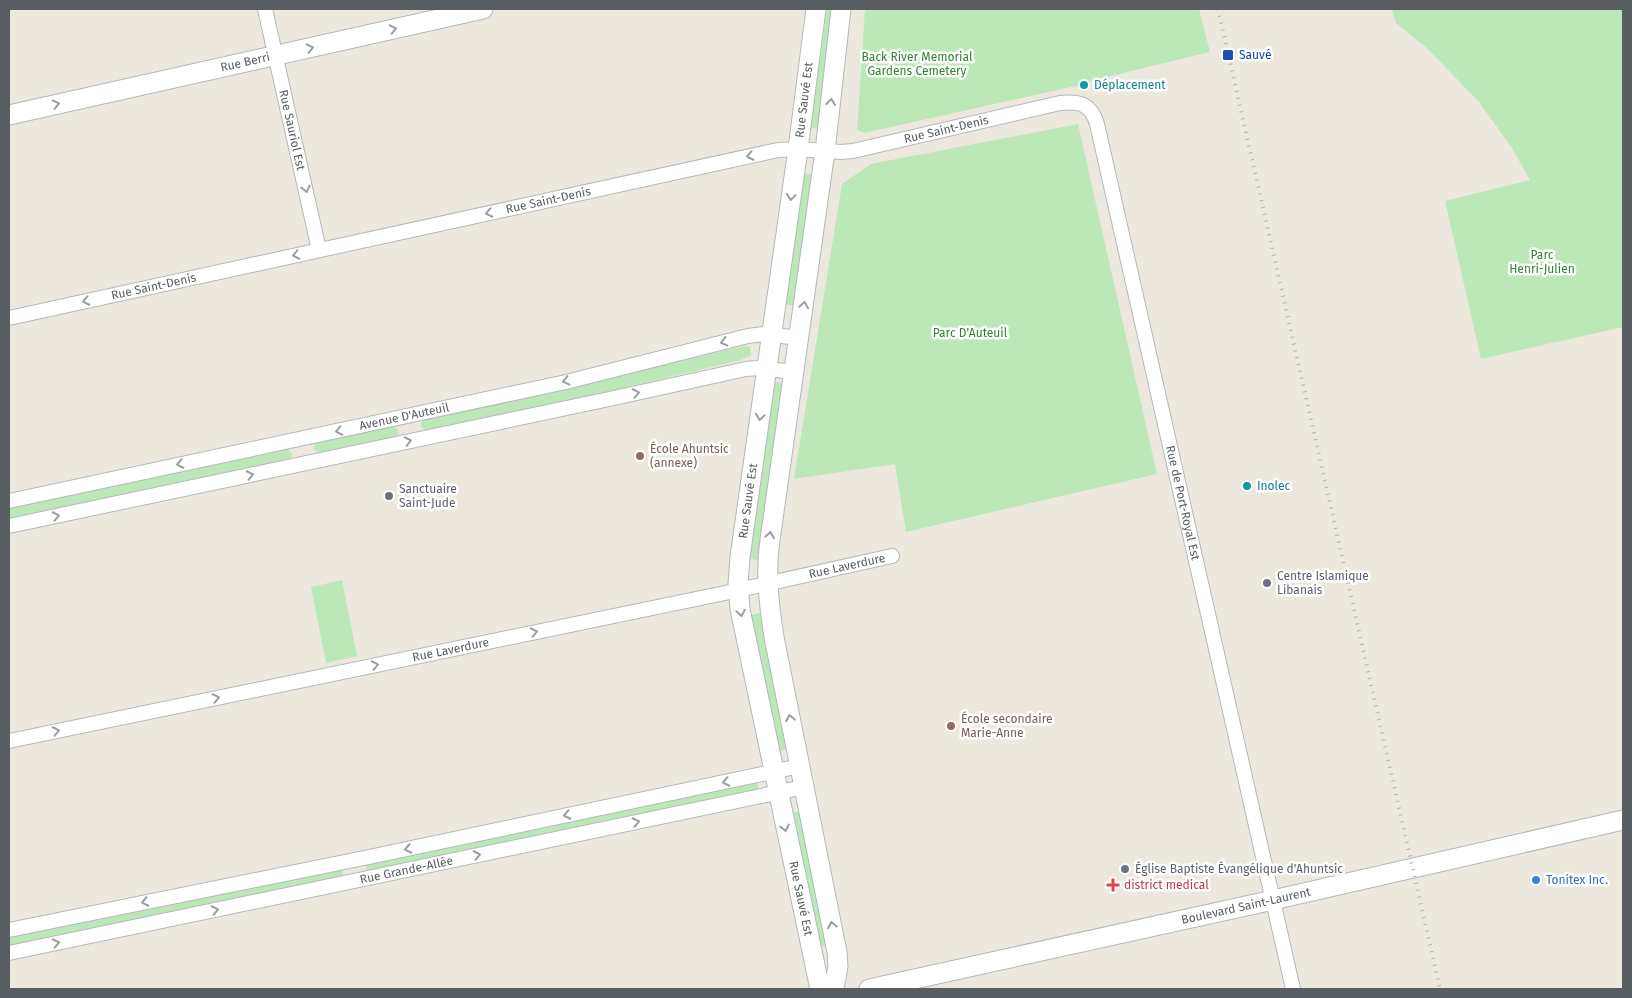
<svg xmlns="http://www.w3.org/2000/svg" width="1632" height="998" font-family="'Fira Sans',sans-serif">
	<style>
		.green { fill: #bce7b7 }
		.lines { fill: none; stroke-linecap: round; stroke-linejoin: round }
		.street-casing { stroke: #b5b8bd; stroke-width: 16 }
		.secondary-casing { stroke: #b2b8bd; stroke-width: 21 }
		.street { stroke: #fff; stroke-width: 14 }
		.secondary { stroke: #fff; stroke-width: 19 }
		.rail { stroke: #b1b2b2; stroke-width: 4; stroke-dasharray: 1 6; stroke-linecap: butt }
		.oneway { stroke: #9b9ea0 }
		.transit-dot { fill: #1a4fb4; stroke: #fff; stroke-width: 2 }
		.culture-dot { fill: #0f9aa8; stroke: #fff; stroke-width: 2 }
		.education-dot { fill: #8d6e63; stroke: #fff; stroke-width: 2 }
		.worship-dot { fill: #6b7280; stroke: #fff; stroke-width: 2 }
		.shop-dot { fill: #3f7fe0; stroke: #fff; stroke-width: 2 }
		.health-dot { fill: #e0444e; stroke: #fff; stroke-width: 2 }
		.labels { text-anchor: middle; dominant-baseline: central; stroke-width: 5; stroke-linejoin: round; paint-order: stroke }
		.transit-label { font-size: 12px; fill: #164399; stroke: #fff; text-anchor: start }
		.park-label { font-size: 12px; fill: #30842c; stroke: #fff }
		.street-label { font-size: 12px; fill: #585d61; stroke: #fff }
		.culture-label { font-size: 12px; fill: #0d838f; stroke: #fff; text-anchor: start }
		.education-label { font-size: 12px; fill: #785e54; stroke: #fff; text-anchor: start }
		.worship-label { font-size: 12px; fill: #5b616d; stroke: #fff; text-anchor: start }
		.shop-label { font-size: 12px; fill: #366cbe; stroke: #fff; text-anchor: start }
		.health-label { font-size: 12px; fill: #be3a42; stroke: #fff; text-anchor: start }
	</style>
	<rect width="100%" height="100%" fill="#ede8de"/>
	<g class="green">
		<path d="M 827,9 L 831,9 L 818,129 L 810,128 Z"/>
		<path d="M 865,9 L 1199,9 L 1210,52 L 1090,81 L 1089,85 L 1071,87 L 864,133 L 857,130 Z"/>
		<path d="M 1392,9 L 1623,9 L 1623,327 L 1481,359 L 1445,201 L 1530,180 L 1512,148 L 1479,102 L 1428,49 L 1396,23 Z"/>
		<path d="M 1078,124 L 1157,474 L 906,532 L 895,464 L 794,479 L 842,184 L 871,164 Z"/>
		<path d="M 804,173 L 813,175 L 794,306 L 785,304 Z"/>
		<path d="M 744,346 L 750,347 L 751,355 L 741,360 L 585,397 L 428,431 L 425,431 L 421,426 L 421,423 L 425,418 L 580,385 Z"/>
		<path d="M 774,382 L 783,383 L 758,560 L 749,559 Z"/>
		<path d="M 390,426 L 394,426 L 399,432 L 395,438 L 320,454 L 314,449 L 316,442 Z"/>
		<path d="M 287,448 L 289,449 L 292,455 L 291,458 L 288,460 L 9,520 L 9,507 Z"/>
		<path d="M 342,580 L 357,656 L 326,663 L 311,587 Z"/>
		<path d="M 760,613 L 788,749 L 779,751 L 751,615 Z"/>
		<path d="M 757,782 L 759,791 L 370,871 L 366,869 L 367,864 Z"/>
		<path d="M 801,811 L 819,906 L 825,946 L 819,947 L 791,813 Z"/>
		<path d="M 337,869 L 342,870 L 343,873 L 342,877 L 9,947 L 9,937 Z"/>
	</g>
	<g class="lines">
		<g class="street-casing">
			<g id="street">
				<path id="s1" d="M 265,9 L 319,250"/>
				<path id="s2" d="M 9,318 L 778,150 L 798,149 L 841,152 L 853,151 L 1060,103 C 1080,101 1091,104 1097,124 L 1293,989"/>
				<path id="s3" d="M 9,501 L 566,382 L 748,336 L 764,334 L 799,338"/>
				<path d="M 9,526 L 614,398 L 746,369 L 759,368 L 794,372"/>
				<path id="s4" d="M 9,741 L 725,593 L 892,556"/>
				<path d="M 9,930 L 369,857 L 800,766"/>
				<path id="s5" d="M 9,953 L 804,787"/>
			</g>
		</g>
		<g class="secondary-casing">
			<g id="secondary">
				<path id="s6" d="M 816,9 L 798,149 L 740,557 L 738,584 L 740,609 L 820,989"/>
				<path id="s7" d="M 9,115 L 483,9"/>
				<path d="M 834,989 L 838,966 L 837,952 L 774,637 C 769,604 765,573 770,540 L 825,151 L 841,9"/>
				<path id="s8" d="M 869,989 L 1273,900 L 1623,820"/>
			</g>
		</g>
		<use href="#street" class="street"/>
		<use href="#secondary" class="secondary"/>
		<path class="rail" d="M 1218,9 L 1440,989"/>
	</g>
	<defs><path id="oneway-chevron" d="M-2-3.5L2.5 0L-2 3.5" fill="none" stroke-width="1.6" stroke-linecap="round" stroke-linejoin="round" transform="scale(1.25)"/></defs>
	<g class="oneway">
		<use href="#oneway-chevron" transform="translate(393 29) rotate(-13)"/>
		<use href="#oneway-chevron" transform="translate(310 48) rotate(-13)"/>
		<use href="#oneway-chevron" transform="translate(831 102) rotate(-83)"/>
		<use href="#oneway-chevron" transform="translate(56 104) rotate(-13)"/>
		<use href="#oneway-chevron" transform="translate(750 156) rotate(168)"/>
		<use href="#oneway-chevron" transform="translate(306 189) rotate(77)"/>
		<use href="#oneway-chevron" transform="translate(791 197) rotate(98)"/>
		<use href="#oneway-chevron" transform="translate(489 213) rotate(168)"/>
		<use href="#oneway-chevron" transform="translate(296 255) rotate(168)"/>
		<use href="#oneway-chevron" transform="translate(86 301) rotate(168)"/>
		<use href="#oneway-chevron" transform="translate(804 305) rotate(-82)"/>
		<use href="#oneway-chevron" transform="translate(724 342) rotate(166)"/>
		<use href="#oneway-chevron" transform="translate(566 381) rotate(167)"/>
		<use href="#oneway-chevron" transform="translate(636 393) rotate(-12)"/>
		<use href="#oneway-chevron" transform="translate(760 417) rotate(98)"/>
		<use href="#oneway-chevron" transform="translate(339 431) rotate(168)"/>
		<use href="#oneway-chevron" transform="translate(408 441) rotate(-12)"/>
		<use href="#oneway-chevron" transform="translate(180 464) rotate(168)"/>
		<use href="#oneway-chevron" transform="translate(250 475) rotate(-12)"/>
		<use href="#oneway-chevron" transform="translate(56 516) rotate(-12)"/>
		<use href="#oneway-chevron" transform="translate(770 535) rotate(-81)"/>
		<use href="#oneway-chevron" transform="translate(741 613) rotate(80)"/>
		<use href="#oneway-chevron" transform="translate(534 632) rotate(-12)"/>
		<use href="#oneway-chevron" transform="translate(375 665) rotate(-12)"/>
		<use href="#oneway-chevron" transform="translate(216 698) rotate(-12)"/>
		<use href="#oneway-chevron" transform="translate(790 718) rotate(-101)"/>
		<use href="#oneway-chevron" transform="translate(56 731) rotate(-12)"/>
		<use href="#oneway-chevron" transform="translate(726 782) rotate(168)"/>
		<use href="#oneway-chevron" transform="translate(567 815) rotate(168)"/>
		<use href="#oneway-chevron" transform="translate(636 822) rotate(-12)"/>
		<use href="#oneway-chevron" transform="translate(785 828) rotate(78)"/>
		<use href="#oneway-chevron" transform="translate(408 849) rotate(168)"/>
		<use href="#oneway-chevron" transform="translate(477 855) rotate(-12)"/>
		<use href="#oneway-chevron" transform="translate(145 902) rotate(168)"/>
		<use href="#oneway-chevron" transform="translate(215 910) rotate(-12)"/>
		<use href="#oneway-chevron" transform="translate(832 925) rotate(-101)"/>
		<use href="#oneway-chevron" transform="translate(56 943) rotate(-12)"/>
	</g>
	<rect class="transit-dot" x="1222" y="49" width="12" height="12" rx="2.5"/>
	<g class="culture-dot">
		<circle cx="1084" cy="85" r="5"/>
		<circle cx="1247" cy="486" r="5"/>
	</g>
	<g class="education-dot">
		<circle cx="640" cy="456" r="5"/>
		<circle cx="951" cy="726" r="5"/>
	</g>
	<g class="worship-dot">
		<circle cx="389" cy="496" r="5"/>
		<circle cx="1267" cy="583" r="5"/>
		<circle cx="1125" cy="869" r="5"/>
	</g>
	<circle class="shop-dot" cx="1536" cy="880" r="5"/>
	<path class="health-dot" d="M1110.5 877.5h5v5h5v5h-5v5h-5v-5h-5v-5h5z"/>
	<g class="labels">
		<g class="transit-label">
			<text x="1239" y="55">Sauvé</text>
		</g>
		<g class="park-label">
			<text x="917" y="57">Back River Memorial<tspan x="917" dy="14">Gardens Cemetery</tspan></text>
			<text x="1542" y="255">Parc<tspan x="1542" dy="14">Henri-Julien</tspan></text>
			<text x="970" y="333">Parc D'Auteuil</text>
		</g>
		<g class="street-label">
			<text stroke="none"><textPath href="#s7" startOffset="242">Rue Berri</textPath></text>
			<text transform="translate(804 100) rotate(-83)">Rue Sauvé Est</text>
			<text stroke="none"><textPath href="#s1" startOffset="124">Rue Sauriol Est</textPath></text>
			<text stroke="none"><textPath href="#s2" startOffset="958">Rue Saint-Denis</textPath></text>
			<text stroke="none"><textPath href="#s2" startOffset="552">Rue Saint-Denis</textPath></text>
			<text stroke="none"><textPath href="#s2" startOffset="148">Rue Saint-Denis</textPath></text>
			<text stroke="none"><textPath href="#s3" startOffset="404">Avenue D'Auteuil</textPath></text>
			<text transform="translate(748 501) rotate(-82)">Rue Sauvé Est</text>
			<text stroke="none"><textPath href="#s2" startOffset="1511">Rue de Port-Royal Est</textPath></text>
			<text stroke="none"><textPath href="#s4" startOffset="856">Rue Laverdure</textPath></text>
			<text stroke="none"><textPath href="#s4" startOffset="451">Rue Laverdure</textPath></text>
			<text stroke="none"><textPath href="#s5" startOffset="406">Rue Grande-Allée</textPath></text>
			<text stroke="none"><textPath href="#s6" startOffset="901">Rue Sauvé Est</textPath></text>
			<text stroke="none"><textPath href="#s8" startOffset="386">Boulevard Saint-Laurent</textPath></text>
		</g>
		<g class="culture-label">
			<text x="1094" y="85">Déplacement</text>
			<text x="1257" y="486">Inolec</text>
		</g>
		<g class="education-label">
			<text x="650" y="449">École Ahuntsic<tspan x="650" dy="14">(annexe)</tspan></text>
			<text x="961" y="719">École secondaire<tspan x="961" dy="14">Marie-Anne</tspan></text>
		</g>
		<g class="worship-label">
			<text x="399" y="489">Sanctuaire<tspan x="399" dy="14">Saint-Jude</tspan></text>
			<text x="1277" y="576">Centre Islamique<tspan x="1277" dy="14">Libanais</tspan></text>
			<text x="1135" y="869">Église Baptiste Évangélique d'Ahuntsic</text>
		</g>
		<g class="shop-label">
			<text x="1546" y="880">Tonitex Inc.</text>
		</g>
		<g class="health-label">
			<text x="1124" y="885">district medical</text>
		</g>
	</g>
	<rect width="1632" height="998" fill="none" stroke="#585d61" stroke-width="20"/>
</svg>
